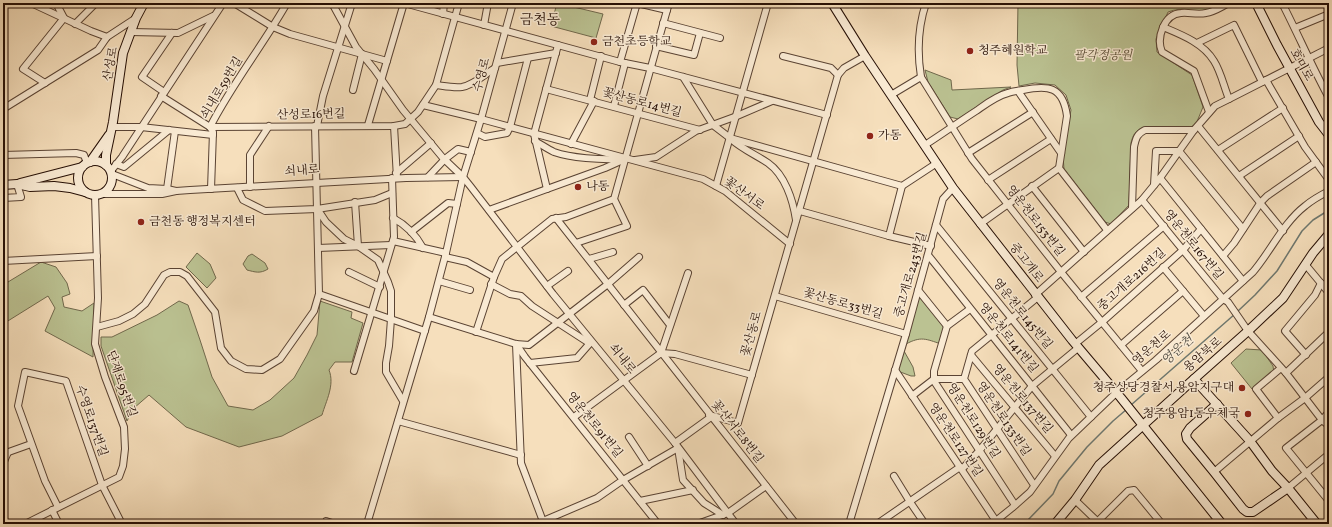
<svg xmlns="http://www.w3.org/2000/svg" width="1332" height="527" font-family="Vollkorn,'Noto Serif KR',serif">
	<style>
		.green { fill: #bbc292; stroke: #70684c }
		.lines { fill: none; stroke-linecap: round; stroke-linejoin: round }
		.stream { stroke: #6d776f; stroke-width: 1.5 }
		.street-casing { stroke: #5a4333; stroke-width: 8 }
		.secondary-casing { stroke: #260f05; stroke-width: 10 }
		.street { stroke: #f9ead3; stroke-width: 6 }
		.secondary { stroke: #f9ead3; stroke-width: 8 }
		.poi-dot { fill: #8f2418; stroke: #f9ead3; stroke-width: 1.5 }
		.labels { text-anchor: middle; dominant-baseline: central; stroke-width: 3; stroke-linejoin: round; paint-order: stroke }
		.poi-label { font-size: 12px; fill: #260f05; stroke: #f9ead3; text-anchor: start }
		.park-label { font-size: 12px; font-style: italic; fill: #5a4e36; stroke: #f9ead3 }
		.street-label { font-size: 12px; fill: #260f05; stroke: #f9ead3 }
		.water-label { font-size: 13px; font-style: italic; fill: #504c43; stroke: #f9ead3 }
		.quarter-label { font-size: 14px; fill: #260f05; stroke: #f9ead3 }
	</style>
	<rect width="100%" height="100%" fill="#f6dfbc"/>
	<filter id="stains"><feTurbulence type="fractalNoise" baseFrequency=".005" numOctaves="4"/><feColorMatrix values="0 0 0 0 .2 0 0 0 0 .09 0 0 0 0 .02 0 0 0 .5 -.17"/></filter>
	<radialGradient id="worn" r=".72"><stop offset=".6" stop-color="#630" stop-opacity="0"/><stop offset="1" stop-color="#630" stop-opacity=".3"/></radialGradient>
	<g class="green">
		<path d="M 557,3 L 603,14 L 596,38 L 551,26 Z"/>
		<path d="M 1018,3 L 1221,3 C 1215,6 1210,11 1203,11 C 1188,12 1184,6 1168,12 L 1156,39 L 1157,52 L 1192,75 L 1203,107 L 1196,124 L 1191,127 L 1143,127 C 1135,131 1133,135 1131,143 L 1129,205 L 1111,224 L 1105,222 L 1064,169 L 1063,156 L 1071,110 L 1066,95 L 1055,85 L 1035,83 L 1019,86 L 1017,65 Z"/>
		<path d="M 925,70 L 951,80 L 952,90 L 1011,87 L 1003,90 L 958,119 L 950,117 L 928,82 Z"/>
		<path d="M 197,253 L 210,264 L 216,278 L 207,288 L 186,267 Z"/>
		<path d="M 252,254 L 265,263 L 268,269 C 260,274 255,272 247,270 L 243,264 L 248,256 Z"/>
		<path d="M 41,262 L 56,267 L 67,283 L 70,294 L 62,297 L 64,307 L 82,311 L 94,303 L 93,357 L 45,331 L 55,308 L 48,296 L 3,324 L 3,285 Z"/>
		<path d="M 919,291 L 946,326 L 941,344 C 926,339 921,336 906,344 L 904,351 L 913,367 L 915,376 L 911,376 L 895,370 Z"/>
		<path d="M 179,301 L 188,305 L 200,340 L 212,377 L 228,406 L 253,410 L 270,400 L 294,378 L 307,355 L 317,335 L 320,301 L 352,312 L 351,318 L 363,323 L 352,362 L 335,362 L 329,370 C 335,385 326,401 322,415 L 282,436 L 239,447 L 186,427 L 149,395 L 134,408 L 127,421 L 101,346 L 101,337 L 112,337 L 157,315 Z"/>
		<path d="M 1246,349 L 1262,350 L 1273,366 L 1274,373 L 1252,389 L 1231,363 Z"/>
	</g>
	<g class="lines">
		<g class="stream">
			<path d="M 1238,311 L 1255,295 L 1277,271 L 1302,231 L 1313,220 L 1329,210"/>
			<path d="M 1131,405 L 1235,314"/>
			<path d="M 1022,524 L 1027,521 L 1053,494 L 1059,481 L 1087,447 L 1113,421 L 1127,409"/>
		</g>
		<g class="street-casing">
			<g id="street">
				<path d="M 31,3 L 91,31 L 107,37"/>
				<path d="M 234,3 L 273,27 L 290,34 L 387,61"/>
				<path d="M 332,3 L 356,47 L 374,69 L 403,110 L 443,158 L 463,177 L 471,187 L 553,294 L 675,443 L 736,524"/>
				<path d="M 637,3 L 667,10"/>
				<path d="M 926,3 C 918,27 917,52 921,77 L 972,159 L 1061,272 L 1142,371"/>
				<path d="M 1282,3 C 1298,34 1312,67 1329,98"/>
				<path d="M 3,9 L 6,3"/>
				<path d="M 443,14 L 444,3"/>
				<path d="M 663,23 L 720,38"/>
				<path d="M 75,24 L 96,3"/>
				<path d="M 484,25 L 488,3"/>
				<path d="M 1163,27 C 1182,35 1203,43 1214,61 C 1221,72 1224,87 1229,99"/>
				<path d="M 1295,28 L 1329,14"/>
				<path d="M 131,32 L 178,33 L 213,16"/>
				<path d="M 1197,43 L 1234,25 L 1262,82"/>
				<path d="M 656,46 L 694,55 L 700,33"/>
				<path d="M 783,56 L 831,68 L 838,75"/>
				<path d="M 620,62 L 637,3"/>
				<path d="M 497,63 L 556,53"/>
				<path d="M 683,77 L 713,125 L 730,138 L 902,186 L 937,163"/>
				<path d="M 1266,80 L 1305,147 L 1329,180"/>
				<path d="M 45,83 L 23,69 L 64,18 L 56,3"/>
				<path d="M 436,85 C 444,86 453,88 462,87 C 474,85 485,74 495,68"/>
				<path d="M 546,89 L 700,130"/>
				<path d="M 353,90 L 362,54"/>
				<path d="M 1018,91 L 1061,153"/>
				<path d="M 164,92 L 142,77 L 172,33"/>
				<path d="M 891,95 L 921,77"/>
				<path d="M 161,96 L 210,127 L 213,132 L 211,189"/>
				<path d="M 590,100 L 601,56"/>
				<path d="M 423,105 L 481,119 L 703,179 L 725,191 L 790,244"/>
				<path d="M 614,106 L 625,63"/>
				<path d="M 3,109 L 98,50 L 107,37 L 136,18"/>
				<path d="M 1209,112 L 1194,71 L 1162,52 C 1156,38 1164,14 1181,13 C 1189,12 1197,15 1206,13 C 1214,12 1221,7 1229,3"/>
				<path d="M 368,125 L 404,3 L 620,62 L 650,68 L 827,115"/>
				<path d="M 317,126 L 323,96 L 352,3"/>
				<path d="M 394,126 L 397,178"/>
				<path d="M 1198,126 L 1283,231"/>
				<path d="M 112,127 L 141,127 L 213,135"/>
				<path d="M 210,127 L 394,126 L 405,124 L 418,112 L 436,85 L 459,3"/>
				<path d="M 210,127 C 232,84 263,45 287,3"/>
				<path d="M 477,133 L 485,137 L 507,133 L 510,127 L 528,58"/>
				<path d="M 731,139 C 742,149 756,155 768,163 C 785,175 793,200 796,220"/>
				<path d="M 535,141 C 542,145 548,149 554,152 C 571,158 601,160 619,159"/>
				<path d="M 571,144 L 594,101"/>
				<path d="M 925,145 C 942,134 959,122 976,111 C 986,104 996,96 1008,93 C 1013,91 1018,91 1023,90 C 1048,85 1063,86 1067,116 L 1059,168 L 1107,230"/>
				<path d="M 1218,150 L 1283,108"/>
				<path d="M 968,153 L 1033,112"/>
				<path d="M 3,155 L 76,153 L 84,155 L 87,163"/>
				<path d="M 635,160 L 656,157 L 696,131 L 737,116 L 772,101"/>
				<path d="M 116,164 L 124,167 L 169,130"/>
				<path d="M 111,171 L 122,157 L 223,3"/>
				<path d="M 396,173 L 431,143"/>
				<path d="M 112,174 L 148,188 L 167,189 L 176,191"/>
				<path d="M 1239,176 L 1299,136"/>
				<path d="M 428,177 L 445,159 L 458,149 L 471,152"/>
				<path d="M 1160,178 L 1243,281"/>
				<path d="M 988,180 L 1051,139"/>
				<path d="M 1154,185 L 1156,151 L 1179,151 L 1243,229"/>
				<path d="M 716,186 L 768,3"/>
				<path d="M 1032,186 L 1084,252"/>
				<path d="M 250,187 L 250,155 L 269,126"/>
				<path d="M 237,188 L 243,200 L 265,211 L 317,209 L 375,200 L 392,193"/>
				<path d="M 167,189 L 175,131"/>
				<path d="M 547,189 L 534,134 L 558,45"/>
				<path d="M 100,194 L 162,194 L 176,191 L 190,190 L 406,178 L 463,177"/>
				<path d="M 3,198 L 21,197 L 17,184"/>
				<path d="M 1142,200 L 1223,299 L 1228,302 L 1248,331 L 1286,373 L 1322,420 L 1329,426"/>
				<path d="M 355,202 L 358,246"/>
				<path d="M 1132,208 L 1134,147 C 1136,138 1137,134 1145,130 L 1194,130"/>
				<path d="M 318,210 L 326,222 L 344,239 L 358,246 L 378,260 L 388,282 L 391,291 L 391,319 L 389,346 L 386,363 L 386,372 L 403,401"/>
				<path d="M 489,210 L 605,168 L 625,159"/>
				<path d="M 800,211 L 889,236 L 931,246"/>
				<path d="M 393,218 C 406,225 416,235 423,248"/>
				<path d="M 556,218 L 796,524"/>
				<path d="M 980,224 L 1059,168"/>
				<path d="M 936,225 L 1091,417"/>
				<path d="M 411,232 L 448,203 L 457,204"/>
				<path d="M 889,236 L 902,186"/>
				<path d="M 393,241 L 446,253"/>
				<path d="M 576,243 L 627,226 L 614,199"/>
				<path d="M 318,248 L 391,245"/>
				<path d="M 928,255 L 1071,435"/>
				<path d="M 1223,256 L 1234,243 L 1261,202 L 1267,196 L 1316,162"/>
				<path d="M 445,257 L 467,262 L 494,277"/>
				<path d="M 589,259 L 613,252"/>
				<path d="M 3,261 L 97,256"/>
				<path d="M 1305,264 L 1329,293"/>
				<path d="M 1163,267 L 1204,316"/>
				<path d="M 349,272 L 380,287"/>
				<path d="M 439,281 L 470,290"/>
				<path d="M 491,284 L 510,294 L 521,296 L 532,306 L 589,343"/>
				<path d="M 547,286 L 568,271"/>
				<path d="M 918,290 L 947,326"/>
				<path d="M 319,294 L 425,331"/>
				<path d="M 1035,295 L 1142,200 L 1160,178 L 1194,130 L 1215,106 L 1229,99 L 1329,48"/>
				<path d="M 775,296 L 906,334"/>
				<path d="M 1081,297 L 1164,226"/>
				<path d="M 624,305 L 643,290 L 670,325"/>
				<path d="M 970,309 L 947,326 L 934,371 L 934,381 L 1015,505"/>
				<path d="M 429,317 L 516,344 L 529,345 L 608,284 L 639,257"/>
				<path d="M 97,327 L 119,321 L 133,314 L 145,304 L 164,275 L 170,272 L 180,272 L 187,276 L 215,312 L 221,348 L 231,361 L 246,369 L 262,370 L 280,359 L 314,311 L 319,294 L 315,126"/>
				<path d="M 476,332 L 494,277 L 502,259 L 552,219 L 566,217 L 614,199 L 669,3"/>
				<path d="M 516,344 L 525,357 L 658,524"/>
				<path d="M 516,344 L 521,463 L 544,524"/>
				<path d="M 1075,344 L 1102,322 L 1183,250 L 1201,229"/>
				<path d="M 1121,345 L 1183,291"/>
				<path d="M 661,353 L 688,273"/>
				<path d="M 971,355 L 1055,456"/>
				<path d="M 1306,355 L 1285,331 L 1315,295 L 1321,283"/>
				<path d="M 530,363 L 577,358 L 591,342"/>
				<path d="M 895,370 L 996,521"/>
				<path d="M 354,371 L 394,237 L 392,178"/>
				<path d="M 1286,373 L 1329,332"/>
				<path d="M 912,396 L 934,379 L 964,379"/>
				<path d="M 1329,412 L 1322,420 L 1286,448 L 1329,501"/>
				<path d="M 709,415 L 738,423 L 838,75 L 844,68 L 865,56"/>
				<path d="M 574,417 L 661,353 L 675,354 L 752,375"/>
				<path d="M 1278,418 L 1256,389 L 1281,368"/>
				<path d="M 398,421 L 521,455"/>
				<path d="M 629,437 L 648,466"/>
				<path d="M 675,443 L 711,417"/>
				<path d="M 3,454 L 31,444"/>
				<path d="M 3,464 L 8,452"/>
				<path d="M 962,469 L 979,451 L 1032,386 L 1078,348"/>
				<path d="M 1214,472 L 1278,418 L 1305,398 L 1329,377"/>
				<path d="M 894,476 L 910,502 L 925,524"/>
				<path d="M 1034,485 L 964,379 L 972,351 L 1038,297"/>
				<path d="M 1288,488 L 1329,454"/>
				<path d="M 1075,500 L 1100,524"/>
				<path d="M 640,501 L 693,490"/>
				<path d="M 58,507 L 45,481 L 18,406 L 25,372 L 66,381 L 102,485 L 122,524"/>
				<path d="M 52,510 L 59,524"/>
				<path d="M 326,521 L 335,524"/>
				<path d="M 543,521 L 597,498 L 623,480 L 678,448 L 683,480 L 704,503 L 723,515"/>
				<path d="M 25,524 L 119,477 L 123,466 L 125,449 L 124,427 L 105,377 L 95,344 L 98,298 L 95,195"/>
				<path d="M 367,524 L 429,317 L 446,253 L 463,177 L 481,119 L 513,3"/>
				<path d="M 697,524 L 728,513 L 766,486"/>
				<path d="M 849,524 L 906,334 L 943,199 L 953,188"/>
				<path d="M 877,524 L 960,467"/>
				<path d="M 992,524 L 1012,508 L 1030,492 L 1069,438 L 1117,392 L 1156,360 L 1253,272 C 1271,251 1283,223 1305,206 C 1312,200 1321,195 1329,191"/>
				<path d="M 1095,524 L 1128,491 L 1134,490 L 1162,524"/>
			</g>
		</g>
		<g class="secondary-casing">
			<g id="secondary">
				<path d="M 832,3 L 865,56 L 953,188 L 1072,340 L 1121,398 L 1222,524"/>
				<path d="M 1256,3 L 1277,45 L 1319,122 L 1329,135"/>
				<circle cx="95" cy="178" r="17"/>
				<path d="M 90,162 L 109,135"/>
				<path d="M 106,165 L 106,155 L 113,122 L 123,53 L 136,18 L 144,3"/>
				<path d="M 20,183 L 82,167"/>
				<path d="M 3,185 L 17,184 L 30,187 L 54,186 L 70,188 L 85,192"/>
				<path d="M 1194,379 L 1250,441 L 1272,471 L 1288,488 L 1317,524"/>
				<path d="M 1217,404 L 1190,428 L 1186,434 L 1187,439 L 1214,472 L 1243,509 L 1247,512 L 1253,512 L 1288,488"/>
				<path d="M 1055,524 L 1075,500 L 1099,465 L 1194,379 L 1248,331 L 1283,298 L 1313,253 L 1329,234"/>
			</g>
		</g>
		<use href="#street" class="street"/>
		<use href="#secondary" class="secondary"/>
	</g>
	<g class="poi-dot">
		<circle cx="594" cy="42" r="4"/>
		<circle cx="970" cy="51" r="4"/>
		<circle cx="870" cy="136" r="4"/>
		<circle cx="578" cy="187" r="4"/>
		<circle cx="141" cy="222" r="4"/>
		<circle cx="1242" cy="388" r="4"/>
		<circle cx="1248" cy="414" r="4"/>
	</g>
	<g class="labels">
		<g class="poi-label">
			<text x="602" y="42">금천초등학교</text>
			<text x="978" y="51">청주혜원학교</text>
			<text x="878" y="136">가동</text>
			<text x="586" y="187">나동</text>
			<text x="149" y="222">금천동 행정복지센터</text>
			<text x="1234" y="388" text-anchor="end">청주상당경찰서 용암지구대</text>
			<text x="1240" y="414" text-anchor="end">청주용암1동우체국</text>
		</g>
		<g class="park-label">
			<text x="1103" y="56">팔각정공원</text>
		</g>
		<g class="street-label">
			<text transform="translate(111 64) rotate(-79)">산성로</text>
			<text transform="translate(1301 65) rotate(61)">호미로</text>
			<text transform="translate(482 75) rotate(-75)">수영로</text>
			<text transform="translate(222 88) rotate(-59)">쇠내로59번길</text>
			<text transform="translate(642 103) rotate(15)">꽃산동로14번길</text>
			<text transform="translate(311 115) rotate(-1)">산성로16번길</text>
			<text transform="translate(302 171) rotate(-4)">쇠내로</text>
			<text transform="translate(744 194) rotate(37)">꽃산서로</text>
			<text transform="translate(1035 221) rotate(52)">영운천로153번길</text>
			<text transform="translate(1193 245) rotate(51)">영운천로167번길</text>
			<text transform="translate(1026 263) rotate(52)">중고개로</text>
			<text transform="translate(911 275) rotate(-74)">중고개로243번길</text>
			<text transform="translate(1132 280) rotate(-42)">중고개로216번길</text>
			<text transform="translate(843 304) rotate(16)">꽃산동로33번길</text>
			<text transform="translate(1022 314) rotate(51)">영운천로145번길</text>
			<text transform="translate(752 334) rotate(-74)">꽃산동로</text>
			<text transform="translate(1008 338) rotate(51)">영운천로141번길</text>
			<text transform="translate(1152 348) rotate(-41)">영운천로</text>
			<text transform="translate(1203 355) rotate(-41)">용암북로</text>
			<text transform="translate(622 359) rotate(51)">쇠내로</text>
			<text transform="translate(121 384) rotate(71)">단재로95번길</text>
			<text transform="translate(1022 399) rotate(50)">영운천로137번길</text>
			<text transform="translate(1003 419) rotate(56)">영운천로133번길</text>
			<text transform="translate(91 421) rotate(71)">수영로137번길</text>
			<text transform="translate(973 421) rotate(57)">영운천로129번길</text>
			<text transform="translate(594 425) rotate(51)">영운천로91번길</text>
			<text transform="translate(737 432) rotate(52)">꽃산서로8번길</text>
			<text transform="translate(955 440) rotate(56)">영운천로127번길</text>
		</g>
		<g class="water-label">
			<text transform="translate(1178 351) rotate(-42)">영운천</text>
		</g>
		<g class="quarter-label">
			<text x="540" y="20">금천동</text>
		</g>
	</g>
	<rect width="1332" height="527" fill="none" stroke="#f6dfbc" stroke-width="16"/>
	<rect x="4" y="4" width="1324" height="519" fill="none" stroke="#260f05" stroke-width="2"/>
	<rect x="8" y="8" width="1316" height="511" fill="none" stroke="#260f05"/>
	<rect width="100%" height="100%" filter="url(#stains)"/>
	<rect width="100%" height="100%" fill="url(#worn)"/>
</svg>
